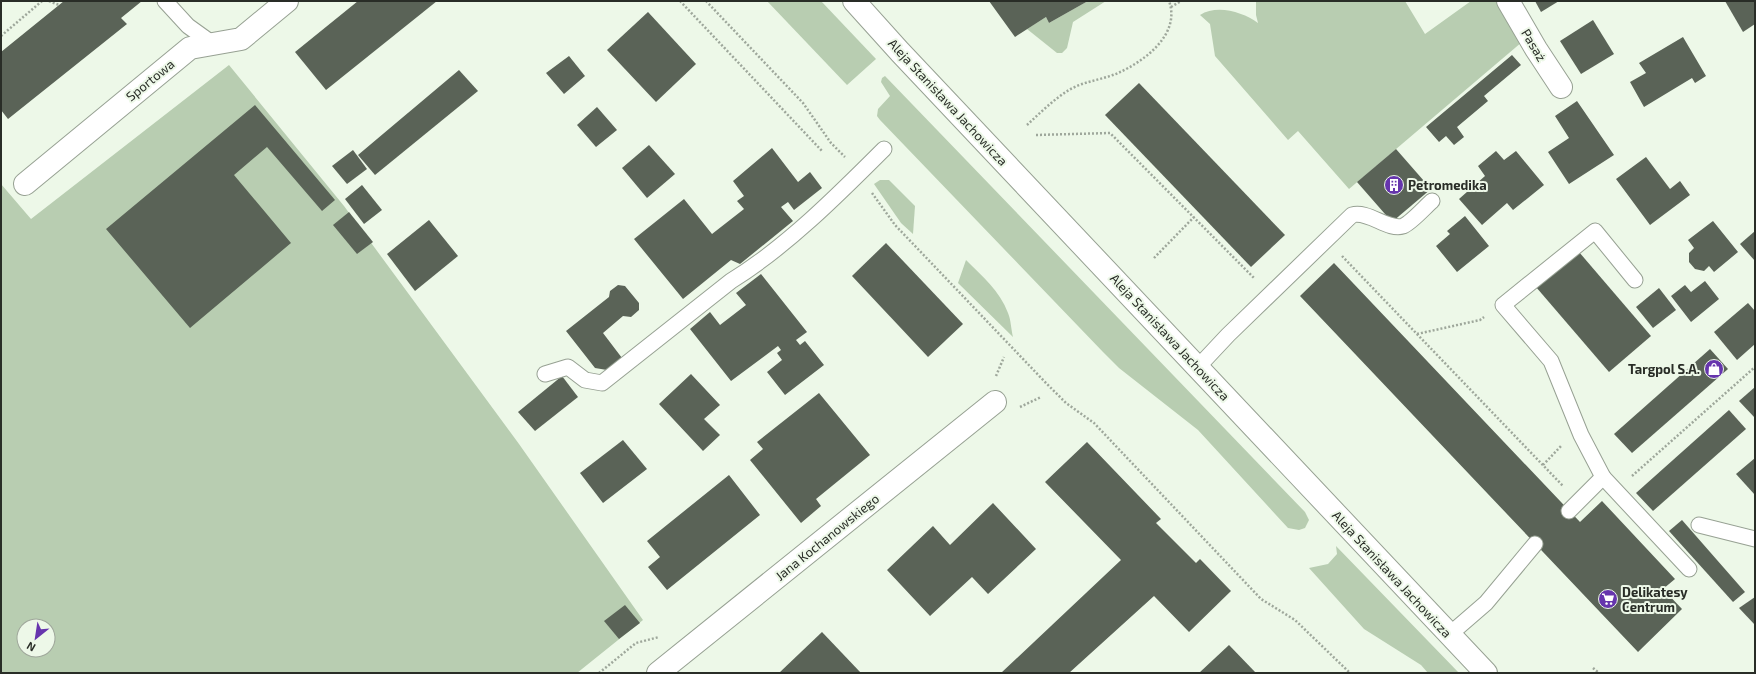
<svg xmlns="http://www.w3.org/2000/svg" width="1756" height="674" font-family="'Exo 2',sans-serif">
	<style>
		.green { fill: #b8cdb1; fill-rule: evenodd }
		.building { fill: #5a6357 }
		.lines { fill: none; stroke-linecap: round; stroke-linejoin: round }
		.lane-casing { stroke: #97a193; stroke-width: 17 }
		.street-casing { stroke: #97a193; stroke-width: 24 }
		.secondary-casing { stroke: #97a193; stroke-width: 24 }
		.path { stroke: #9ea79b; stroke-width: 2.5; stroke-dasharray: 2 2; stroke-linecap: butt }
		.lane { stroke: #fff; stroke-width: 15 }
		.street { stroke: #fff; stroke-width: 22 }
		.secondary { stroke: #fff; stroke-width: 22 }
		.labels { text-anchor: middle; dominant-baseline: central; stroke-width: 4; stroke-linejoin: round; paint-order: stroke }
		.street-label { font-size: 13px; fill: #292d27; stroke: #edf8e8 }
		.poi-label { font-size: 13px; font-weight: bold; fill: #292d27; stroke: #edf8e8; text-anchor: start }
	</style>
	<rect width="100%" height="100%" fill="#edf8e8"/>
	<g class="green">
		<path d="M 767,1 L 821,1 L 876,59 L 847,85 Z"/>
		<path d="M 1088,1 L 1106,1 L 1073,22 L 1067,48 L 1062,53 L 1057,53 L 1027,29 L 1046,17 L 1049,23 Z"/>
		<path d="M 1256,1 L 1405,1 L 1425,34 L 1471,1 L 1499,1 L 1522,42 L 1349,189 L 1298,131 L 1288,140 L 1215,56 L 1210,24 L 1200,15 C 1217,4 1243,12 1258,23 L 1256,15 Z"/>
		<path d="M 229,65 L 344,206 L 519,444 L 643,620 L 577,673 L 1,673 L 1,184 L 31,219 ZM 24,626 L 48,626 L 48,650 L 24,650 Z"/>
		<path d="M 885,76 L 1305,512 L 1309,520 L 1305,528 L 1299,530 L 1288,528 L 1198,430 L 1119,368 L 1103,352 L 880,120 L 877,116 L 878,109 L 890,96 L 881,82 L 882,78 Z"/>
		<path d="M 880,180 L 889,180 L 915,206 L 913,234 L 901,223 L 874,184 Z"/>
		<path d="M 966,260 C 982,276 1000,291 1008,313 C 1011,320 1011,329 1013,337 L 958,283 Z"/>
		<path d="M 1336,546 L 1459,673 L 1428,673 L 1421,665 L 1364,629 L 1309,568 L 1328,564 L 1337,554 Z"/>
	</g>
	<g class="building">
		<path d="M 64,1 L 142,1 L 121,18 L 127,24 L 8,119 L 1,110 L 1,52 Z"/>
		<path d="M 358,1 L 437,1 L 326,90 L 295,52 Z"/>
		<path d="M 989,1 L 1088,1 L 1049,23 L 1046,17 L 1015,37 Z"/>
		<path d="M 1535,1 L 1559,1 L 1541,12 Z"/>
		<path d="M 1725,1 L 1755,1 L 1755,24 L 1743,32 Z"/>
		<path d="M 648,12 L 696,64 L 656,102 L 607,50 Z"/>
		<path d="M 1593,20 L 1614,54 L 1581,74 L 1560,41 Z"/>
		<path d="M 1683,37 L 1706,76 L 1695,83 L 1692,78 L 1644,107 L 1630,82 L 1646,73 L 1639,63 Z"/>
		<path d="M 1512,55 L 1521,65 L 1484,96 L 1488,101 L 1457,127 L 1464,137 L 1454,145 L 1446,136 L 1439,142 L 1426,127 Z"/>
		<path d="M 569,56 L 585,76 L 564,94 L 546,73 Z"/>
		<path d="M 459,70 L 478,91 L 375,175 L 358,155 Z"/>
		<path d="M 1139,83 L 1285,235 L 1251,267 L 1105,115 Z"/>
		<path d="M 1577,101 L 1614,155 L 1569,184 L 1548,152 L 1569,138 L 1555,116 Z"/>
		<path d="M 255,105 L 335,200 L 322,211 L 267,147 L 234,175 L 291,243 L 190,328 L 106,229 Z"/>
		<path d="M 597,107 L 617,130 L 596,147 L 577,125 Z"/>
		<path d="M 649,145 L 675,174 L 647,198 L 622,168 Z"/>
		<path d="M 772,148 L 798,182 L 810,172 L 822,188 L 794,210 L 788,202 L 781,207 L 793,221 L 740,264 L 731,260 L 683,299 L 634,239 L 684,199 L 712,234 L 744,209 L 737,201 L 744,196 L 733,181 Z"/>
		<path d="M 1396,149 L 1431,189 L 1392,222 L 1357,182 Z"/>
		<path d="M 353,150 L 367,169 L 347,184 L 332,166 Z"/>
		<path d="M 1496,151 L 1504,160 L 1516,151 L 1544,185 L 1513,210 L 1507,203 L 1482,225 L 1459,199 L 1485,176 L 1478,166 Z"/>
		<path d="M 1646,157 L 1670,189 L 1680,181 L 1690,195 L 1650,225 L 1616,179 Z"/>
		<path d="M 362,185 L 382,210 L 364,224 L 345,199 Z"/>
		<path d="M 349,212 L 373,242 L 357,254 L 333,225 Z"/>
		<path d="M 1465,216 L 1489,246 L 1457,272 L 1436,246 L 1450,234 L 1447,231 Z"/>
		<path d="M 429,220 L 458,256 L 415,291 L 387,254 Z"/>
		<path d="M 1713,221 L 1738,252 L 1714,272 L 1709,266 L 1704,271 L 1695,269 L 1689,262 L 1689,253 L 1694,248 L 1688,240 Z"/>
		<path d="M 1755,231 L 1755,261 L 1740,244 Z"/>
		<path d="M 886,243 L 963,324 L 928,357 L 852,276 Z"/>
		<path d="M 1579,252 L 1651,336 L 1609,372 L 1536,287 Z"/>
		<path d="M 1334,263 L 1580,522 L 1602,501 L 1675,579 L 1663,589 L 1682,609 L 1638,652 L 1300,296 Z"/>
		<path d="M 761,274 L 807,332 L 796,340 L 800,345 L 805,341 L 824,365 L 785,395 L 767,372 L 782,360 L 777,353 L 781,350 L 778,346 L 731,381 L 690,329 L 710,312 L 720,325 L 746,305 L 736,293 Z"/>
		<path d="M 1705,281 L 1719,299 L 1691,322 L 1671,296 L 1685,285 L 1691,292 Z"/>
		<path d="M 618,285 L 625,286 L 639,303 L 639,310 L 631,317 L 623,316 L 603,333 L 622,358 L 607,370 L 595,368 L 566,331 L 609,297 L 610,291 Z"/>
		<path d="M 1659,288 L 1676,310 L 1653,328 L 1636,307 Z"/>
		<path d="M 1748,303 L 1755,311 L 1755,344 L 1737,360 L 1714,332 Z"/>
		<path d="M 1710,349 L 1728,369 L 1632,453 L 1614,434 Z"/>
		<path d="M 691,374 L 720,405 L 704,419 L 720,435 L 703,451 L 659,404 Z"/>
		<path d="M 562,376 L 578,397 L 535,431 L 518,412 Z"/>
		<path d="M 1755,387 L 1755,418 L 1739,401 Z"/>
		<path d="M 819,393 L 870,455 L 816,499 L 821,506 L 801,523 L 750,460 L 763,449 L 757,442 Z"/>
		<path d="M 1729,410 L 1746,429 L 1653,511 L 1636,493 Z"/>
		<path d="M 623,440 L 647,469 L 603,503 L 580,473 Z"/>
		<path d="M 1087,442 L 1161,519 L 1156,523 L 1196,563 L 1200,559 L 1231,591 L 1189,632 L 1154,596 L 1069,673 L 1001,673 L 1121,560 L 1045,482 Z"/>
		<path d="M 1755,458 L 1755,495 L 1736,474 Z"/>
		<path d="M 729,475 L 760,515 L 667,590 L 648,567 L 660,557 L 647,541 Z"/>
		<path d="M 993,503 L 1036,549 L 988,594 L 972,577 L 930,616 L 887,570 L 933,526 L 950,545 Z"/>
		<path d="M 1682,520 L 1745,592 L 1733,602 L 1669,531 Z"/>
		<path d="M 1755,597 L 1755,625 L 1739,608 Z"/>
		<path d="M 625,605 L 640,623 L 619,639 L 604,621 Z"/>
		<path d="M 822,632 L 861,673 L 779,673 Z"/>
		<path d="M 1229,645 L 1256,673 L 1199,673 Z"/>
	</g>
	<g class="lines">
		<g class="lane-casing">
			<g id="lane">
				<path d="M 165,1 L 188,26 L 213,44"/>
				<path d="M 1198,367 L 1228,335 L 1352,215 C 1368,210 1388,231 1403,226 C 1411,223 1425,207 1432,201"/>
				<path d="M 545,374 L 568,367 L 585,380 L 602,383 L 731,281 C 786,247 838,195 884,149"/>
				<path d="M 1603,477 L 1581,435 L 1551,361 L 1503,305 L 1595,231 L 1635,280"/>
				<path d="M 1569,511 L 1603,477 L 1689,569"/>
				<path d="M 1699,525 L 1755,539"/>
				<path d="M 1449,635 L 1486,603 L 1535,544"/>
			</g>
		</g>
		<g class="street-casing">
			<g id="street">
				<path d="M 1508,1 L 1536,49 L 1561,87"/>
				<path d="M 25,184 L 190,48 L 241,39 L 287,1"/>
				<path d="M 658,673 L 995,402"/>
			</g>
		</g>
		<g class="secondary-casing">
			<path id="secondary" d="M 854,1 L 900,52 L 1486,673"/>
		</g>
		<g class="path">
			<path d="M 49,1 L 59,5"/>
			<path d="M 680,1 L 822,151"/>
			<path d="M 706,1 L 803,103 L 831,143 L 845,157"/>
			<path d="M 1171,7 L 1181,1"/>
			<path d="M 1,36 L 42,1"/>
			<path d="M 1027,125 C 1040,113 1054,99 1069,90 C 1084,81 1102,80 1118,73 C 1145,61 1181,34 1169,1"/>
			<path d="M 1036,135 L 1110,133 L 1254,278"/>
			<path d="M 872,193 L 895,225 L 1045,382 L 1066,403 L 1094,423 L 1261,599 L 1295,620 L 1350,673"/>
			<path d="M 1342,256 L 1563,486"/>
			<path d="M 1154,258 L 1194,217"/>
			<path d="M 1417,334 L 1480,320 L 1484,317"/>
			<path d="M 996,376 L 1004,357"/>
			<path d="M 1020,407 L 1041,397"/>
			<path d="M 1543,465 L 1562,445"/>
			<path d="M 1632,476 L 1755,367"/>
			<path d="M 1593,668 L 1599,673"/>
			<path d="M 599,673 L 636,643 L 659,637"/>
		</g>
		<use href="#lane" class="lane"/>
		<use href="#street" class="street"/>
		<use href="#secondary" class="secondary"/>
	</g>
	<defs>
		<g id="building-disc" transform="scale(1)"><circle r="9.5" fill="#6635ad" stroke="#edf8e8"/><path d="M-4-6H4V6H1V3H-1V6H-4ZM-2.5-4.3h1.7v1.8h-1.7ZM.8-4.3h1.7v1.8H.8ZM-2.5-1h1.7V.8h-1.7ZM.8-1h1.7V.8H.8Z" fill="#fff"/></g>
		<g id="shop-disc" transform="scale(1)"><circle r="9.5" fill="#6635ad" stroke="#edf8e8"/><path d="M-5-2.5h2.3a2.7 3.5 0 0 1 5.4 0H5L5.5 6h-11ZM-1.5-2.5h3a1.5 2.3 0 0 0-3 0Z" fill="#fff"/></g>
		<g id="supermarket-disc" transform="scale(1)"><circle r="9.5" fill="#6635ad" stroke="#edf8e8"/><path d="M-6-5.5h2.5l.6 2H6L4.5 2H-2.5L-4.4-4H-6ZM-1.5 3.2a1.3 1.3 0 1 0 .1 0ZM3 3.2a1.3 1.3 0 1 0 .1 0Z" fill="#fff"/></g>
	</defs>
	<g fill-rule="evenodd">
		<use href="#building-disc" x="1394" y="185"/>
		<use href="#shop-disc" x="1714" y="369"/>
		<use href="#supermarket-disc" x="1608" y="599"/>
	</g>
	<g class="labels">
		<g class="street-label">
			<text transform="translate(1534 45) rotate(59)">Pasaż</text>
			<text transform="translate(150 80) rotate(-39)">Sportowa</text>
			<text transform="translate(948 102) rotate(47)">Aleja Stanisława Jachowicza</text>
			<text transform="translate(1170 337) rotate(47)">Aleja Stanisława Jachowicza</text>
			<text transform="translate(827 537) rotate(-39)">Jana Kochanowskiego</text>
			<text transform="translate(1392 574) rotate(47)">Aleja Stanisława Jachowicza</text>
		</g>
		<g class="poi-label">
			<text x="1408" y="185">Petromedika</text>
			<text x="1700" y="369" text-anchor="end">Targpol S.A.</text>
			<text x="1622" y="592">Delikatesy<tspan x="1622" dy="15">Centrum</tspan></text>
		</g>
	</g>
	<rect width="1756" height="674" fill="none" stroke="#292d27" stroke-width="4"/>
	<g transform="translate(36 638) rotate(210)"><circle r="19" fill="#edf8e8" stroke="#9fa79b"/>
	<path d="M0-3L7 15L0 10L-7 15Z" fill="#6635ad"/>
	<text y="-6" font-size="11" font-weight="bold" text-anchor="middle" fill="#292d27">N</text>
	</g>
</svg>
